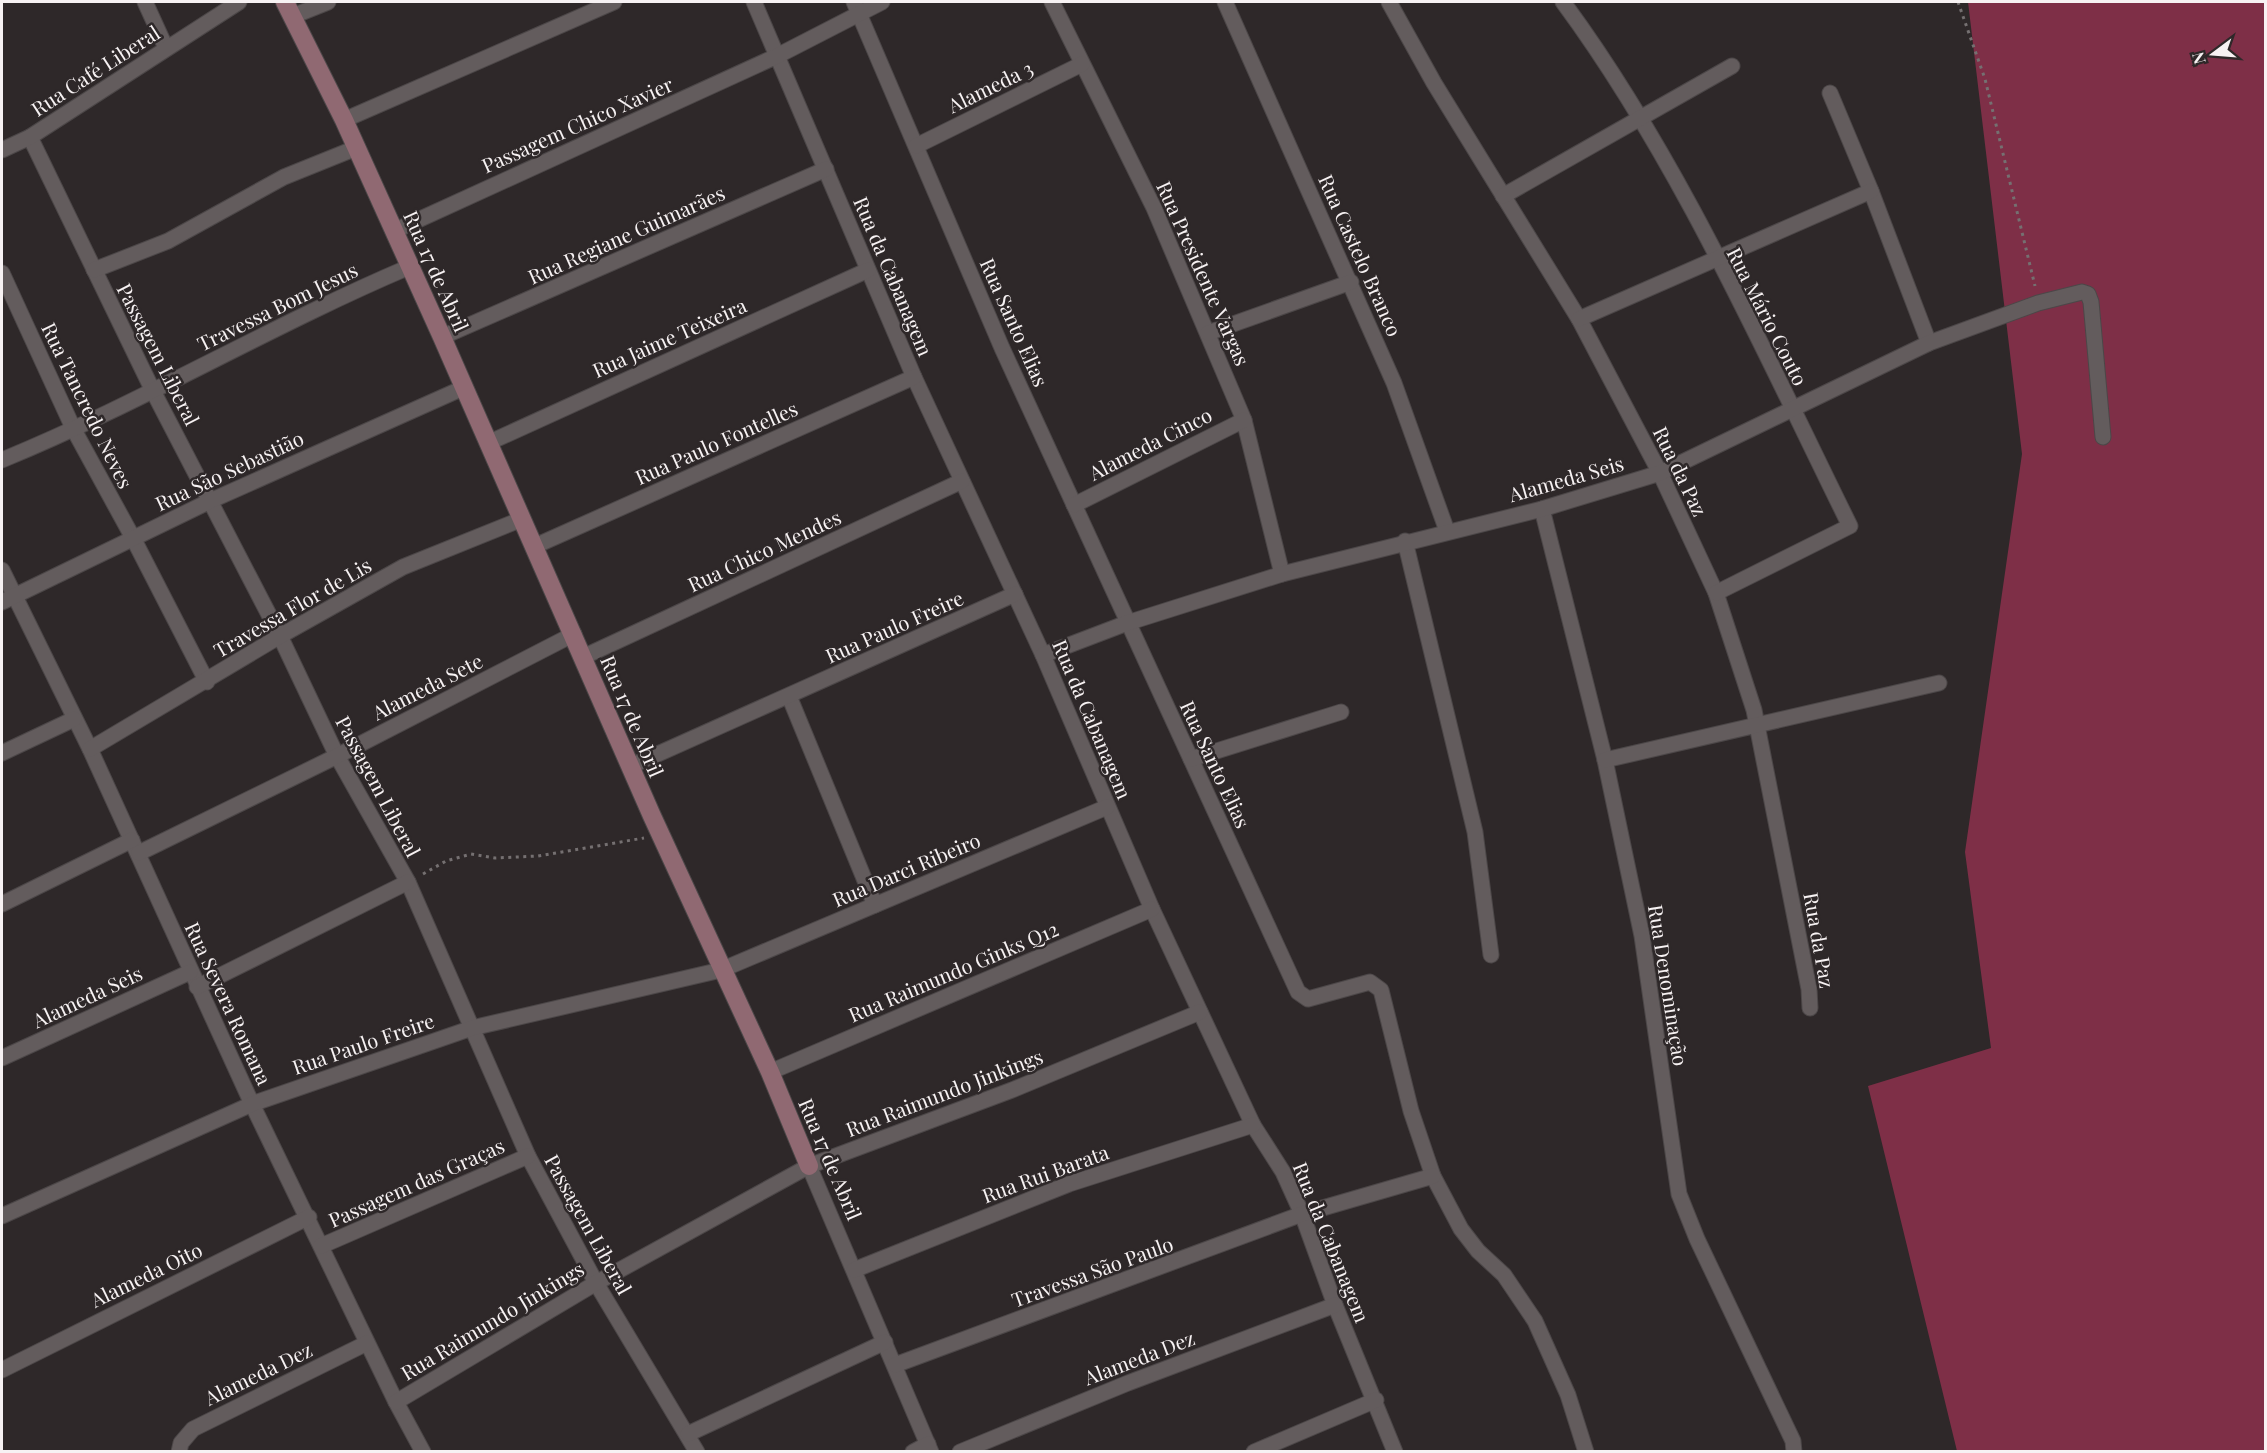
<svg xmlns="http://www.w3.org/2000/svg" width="2267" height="1453" font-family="'Playfair Display',serif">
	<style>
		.green { fill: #7e2f47 }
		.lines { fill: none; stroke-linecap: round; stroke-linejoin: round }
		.street-casing { stroke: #4c4748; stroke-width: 17 }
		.secondary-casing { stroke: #4c4748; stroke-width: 20 }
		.path { stroke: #757071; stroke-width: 3; stroke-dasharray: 3 4.5; stroke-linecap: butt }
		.street { stroke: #635c5d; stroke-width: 15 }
		.secondary { stroke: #906972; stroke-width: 18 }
		.labels { text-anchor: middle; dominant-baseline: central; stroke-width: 5; stroke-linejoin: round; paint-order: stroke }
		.street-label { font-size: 20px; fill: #f7f2f3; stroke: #2e2829 }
	</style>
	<rect width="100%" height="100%" fill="#2e2829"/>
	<path class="green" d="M 1968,2 L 2265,2 L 2265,1451 L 1957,1451 L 1868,1086 L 1991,1048 L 1965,852 L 2022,454 Z"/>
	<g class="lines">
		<g class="street-casing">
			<g id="street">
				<path d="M 145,2 L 166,48"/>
				<path d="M 754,2 L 914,377 L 1043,655 L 1152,909 L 1253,1125 L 1283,1172 L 1302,1214 L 1335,1305 L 1395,1452"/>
				<path d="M 854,2 L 1002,348 L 1298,992 L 1308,999 L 1370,982 L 1381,990 L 1411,1111 L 1433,1176 L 1461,1229 L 1478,1251 L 1504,1275 L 1535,1321 L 1568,1395 L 1586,1452"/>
				<path d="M 1052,2 L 1154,208 L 1244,420 L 1282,574"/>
				<path d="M 1225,2 L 1394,383 L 1447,531"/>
				<path d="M 1389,2 L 1434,83 L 1579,319 L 1660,473 L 1716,593 L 1754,710 L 1809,989 L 1810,1008"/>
				<path d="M 1563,2 C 1679,159 1763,350 1850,526 L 1716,593"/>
				<path d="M 293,16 L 328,2"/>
				<path d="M 1830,93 L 1871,191 L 1929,343"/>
				<path d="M 344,120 L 614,2"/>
				<path d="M 30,137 L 153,391 L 280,636 L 337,756 L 408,882 L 528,1156 L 596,1283 L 697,1452"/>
				<path d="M 916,146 L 1082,64"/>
				<path d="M 2,150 L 30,137 L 239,2"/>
				<path d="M 1503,196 L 1732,66"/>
				<path d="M 394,231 L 777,56 L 882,2"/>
				<path d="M 94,270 L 168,241 L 284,177 L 356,148"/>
				<path d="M 2,273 L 74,430 L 133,538 L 207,682"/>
				<path d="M 1579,319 L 1871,191"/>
				<path d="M 1208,333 L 1351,282"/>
				<path d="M 442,337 L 826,169"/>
				<path d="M 488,443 L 868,270"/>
				<path d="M 2,460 C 141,403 270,326 409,267"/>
				<path d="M 1074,505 L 1244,420"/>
				<path d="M 1542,509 L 1605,760 L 1642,936 L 1679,1194 L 1697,1239 L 1793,1441 L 1794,1452"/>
				<path d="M 1405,541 L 1475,832 L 1491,955"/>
				<path d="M 535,546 L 914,377"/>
				<path d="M 2,570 L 90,749 L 252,1104 L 396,1402 L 423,1452"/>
				<path d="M 2,602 L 210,501 L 463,388"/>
				<path d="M 1043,655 L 1127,623 L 1282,574 L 1542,509 L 1660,473 L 1929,343 L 2038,303 L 2082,292 L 2088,294 L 2091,302 L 2103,437"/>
				<path d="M 583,657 L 962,481"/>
				<path d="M 789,696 L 875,905"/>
				<path d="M 90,749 L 280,636 L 403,567 L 522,519"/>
				<path d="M 2,753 L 74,719"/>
				<path d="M 1191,759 L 1341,712"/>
				<path d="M 1605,760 L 1939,683"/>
				<path d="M 631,766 L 1015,594"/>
				<path d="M 139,853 L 337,756 L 574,634"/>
				<path d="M 2,904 L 132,840"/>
				<path d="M 197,987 L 408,882"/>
				<path d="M 2,1058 L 190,972"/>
				<path d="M 770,1072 L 1152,909"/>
				<path d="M 809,1166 L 931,1452"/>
				<path d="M 2,1216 L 252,1104 L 472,1028 L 721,970 L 1107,807"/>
				<path d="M 321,1246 L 528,1156"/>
				<path d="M 854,1270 L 1069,1184 L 1253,1125"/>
				<path d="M 895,1365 L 1302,1214 L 1433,1176"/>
				<path d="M 2,1370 L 309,1217"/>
				<path d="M 396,1402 L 596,1283 L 809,1166 L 1012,1090 L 1200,1012"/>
				<path d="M 688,1434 L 885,1342"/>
				<path d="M 179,1452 L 181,1443 L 193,1429 L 367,1343"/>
				<path d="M 913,1452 L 928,1444"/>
				<path d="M 960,1452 L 1128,1383 L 1335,1305"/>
				<path d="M 1254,1452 L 1376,1400"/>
			</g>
		</g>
		<g class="secondary-casing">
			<path id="secondary" d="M 285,2 L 344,120 L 442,337 L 652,816 L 770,1072 L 809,1166"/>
		</g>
		<g class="path">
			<path d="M 1958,2 L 1985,79 L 2035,286"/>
			<path d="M 423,874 L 446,861 L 471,854 L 495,858 L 538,856 L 644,838"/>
		</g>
		<use href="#street" class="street"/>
		<use href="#secondary" class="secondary"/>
	</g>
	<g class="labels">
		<g class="street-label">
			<text transform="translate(95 70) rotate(-33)">Rua Café Liberal</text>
			<text transform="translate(990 86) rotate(-26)">Alameda 3</text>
			<text transform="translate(577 124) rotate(-24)">Passagem Chico Xavier</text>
			<text transform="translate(626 234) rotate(-24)">Rua Regiane Guimarães</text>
			<text transform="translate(1361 255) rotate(66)">Rua Castelo Branco</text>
			<text transform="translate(437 271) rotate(66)">Rua 17 de Abril</text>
			<text transform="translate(1204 273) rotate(66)">Rua Presidente Vargas</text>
			<text transform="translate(894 276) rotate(67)">Rua da Cabanagem</text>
			<text transform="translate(277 306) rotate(-26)">Travessa Bom Jesus</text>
			<text transform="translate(1768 316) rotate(63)">Rua Mário Couto</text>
			<text transform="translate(1015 322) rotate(66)">Rua Santo Elias</text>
			<text transform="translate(669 337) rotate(-24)">Rua Jaime Teixeira</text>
			<text transform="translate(159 354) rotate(63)">Passagem Liberal</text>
			<text transform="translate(88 405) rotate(64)">Rua Tancredo Neves</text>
			<text transform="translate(716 442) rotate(-24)">Rua Paulo Fontelles</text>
			<text transform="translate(1150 443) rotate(-27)">Alameda Cinco</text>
			<text transform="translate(229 470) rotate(-25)">Rua São Sebastião</text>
			<text transform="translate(1681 471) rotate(64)">Rua da Paz</text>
			<text transform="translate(1566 478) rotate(-16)">Alameda Seis</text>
			<text transform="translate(764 550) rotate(-25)">Rua Chico Mendes</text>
			<text transform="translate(292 607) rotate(-30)">Travessa Flor de Lis</text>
			<text transform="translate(894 626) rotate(-24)">Rua Paulo Freire</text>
			<text transform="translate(427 686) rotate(-27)">Alameda Sete</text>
			<text transform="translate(633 716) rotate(67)">Rua 17 de Abril</text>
			<text transform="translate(1093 719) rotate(67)">Rua da Cabanagem</text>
			<text transform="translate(1216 764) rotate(65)">Rua Santo Elias</text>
			<text transform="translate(379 786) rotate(62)">Passagem Liberal</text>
			<text transform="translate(906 869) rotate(-23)">Rua Darci Ribeiro</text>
			<text transform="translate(1820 940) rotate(80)">Rua da Paz</text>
			<text transform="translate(953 971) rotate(-23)">Rua Raimundo Ginks Q12</text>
			<text transform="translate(1669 985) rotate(81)">Rua Denominação</text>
			<text transform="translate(87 996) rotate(-25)">Alameda Seis</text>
			<text transform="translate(229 1003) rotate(65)">Rua Severa Romana</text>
			<text transform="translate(363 1043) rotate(-19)">Rua Paulo Freire</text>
			<text transform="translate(944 1092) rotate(-21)">Rua Raimundo Jinkings</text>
			<text transform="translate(831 1159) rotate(67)">Rua 17 de Abril</text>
			<text transform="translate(1045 1173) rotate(-20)">Rua Rui Barata</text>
			<text transform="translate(416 1182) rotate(-24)">Passagem das Graças</text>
			<text transform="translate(589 1224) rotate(61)">Passagem Liberal</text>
			<text transform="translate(1332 1242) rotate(68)">Rua da Cabanagem</text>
			<text transform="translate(1092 1271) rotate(-20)">Travessa São Paulo</text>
			<text transform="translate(146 1274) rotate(-26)">Alameda Oito</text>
			<text transform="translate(492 1320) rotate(-31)">Rua Raimundo Jinkings</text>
			<text transform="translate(1139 1357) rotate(-21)">Alameda Dez</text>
			<text transform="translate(258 1373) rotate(-26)">Alameda Dez</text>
		</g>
	</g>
	<rect width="2267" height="1453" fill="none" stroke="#f7f2f3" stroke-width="6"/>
	<g transform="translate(2213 54) rotate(254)" stroke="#2e2829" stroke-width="4.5" paint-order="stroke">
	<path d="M0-4.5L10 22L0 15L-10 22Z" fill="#f7f2f3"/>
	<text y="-9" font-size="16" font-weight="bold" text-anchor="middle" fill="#f7f2f3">N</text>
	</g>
</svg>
